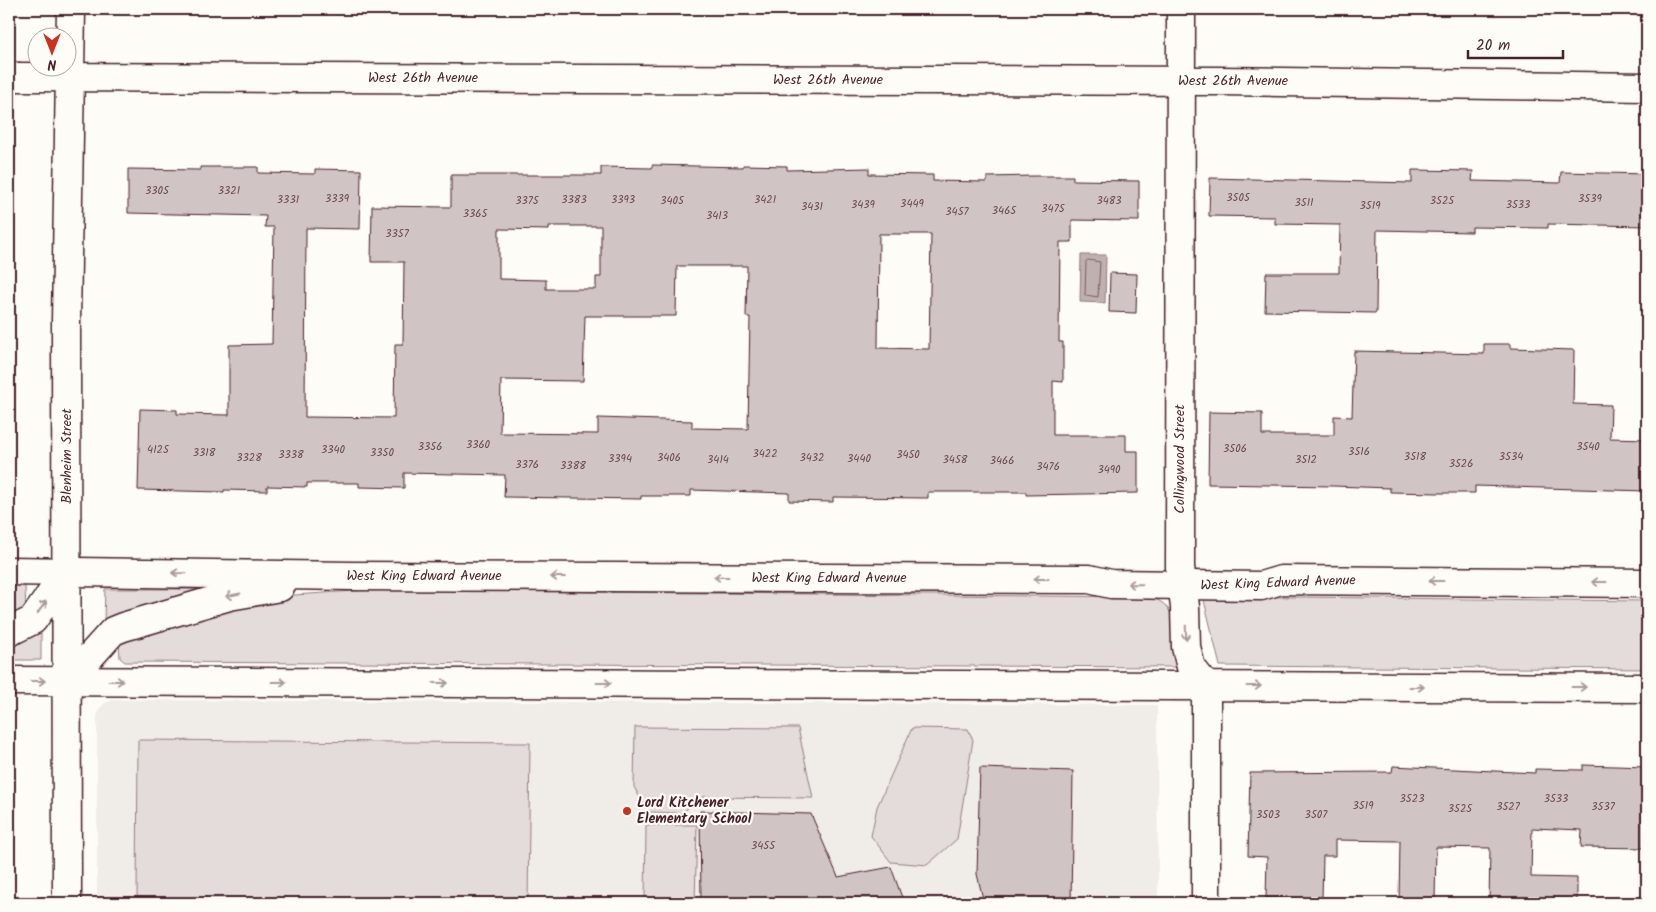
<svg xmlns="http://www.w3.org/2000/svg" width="1656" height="912" font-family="Kalam,sans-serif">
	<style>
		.built { fill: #f0ece8 }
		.green { fill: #e3dcda; stroke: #967e82 }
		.water { fill: #c0b1b1; stroke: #91777b }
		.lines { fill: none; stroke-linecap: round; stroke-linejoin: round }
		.shore { stroke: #795961; stroke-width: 1 }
		.building { fill: #d0c5c4; stroke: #4a1f2b; fill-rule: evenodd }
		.minor-casing { stroke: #4a1f2b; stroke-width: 31 }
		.major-casing { stroke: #4a1f2b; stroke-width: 31 }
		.minor { stroke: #fdfcf7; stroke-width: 28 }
		.major { stroke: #fdfcf7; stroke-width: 28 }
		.oneway { stroke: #ac999b }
		.poi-dot { fill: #c8321e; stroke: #fdfcf7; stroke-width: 2 }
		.labels { text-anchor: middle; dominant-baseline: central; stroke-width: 4.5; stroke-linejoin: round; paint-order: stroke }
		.number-label { font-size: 11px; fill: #6c4851 }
		.street-label { font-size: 14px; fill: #4a1f2b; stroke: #fdfcf7 }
		.poi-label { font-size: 14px; font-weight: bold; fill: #4a1f2b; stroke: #fdfcf7; text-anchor: start }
	</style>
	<rect width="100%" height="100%" fill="#fdfcf7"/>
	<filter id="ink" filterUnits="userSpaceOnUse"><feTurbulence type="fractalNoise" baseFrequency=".02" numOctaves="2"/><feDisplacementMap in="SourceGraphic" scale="10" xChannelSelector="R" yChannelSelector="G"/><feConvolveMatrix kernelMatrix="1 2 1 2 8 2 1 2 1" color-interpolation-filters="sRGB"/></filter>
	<g filter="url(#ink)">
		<path class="built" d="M 113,700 L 1157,705 L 1158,903 L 97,903 L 97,718 L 99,709 L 105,703 Z"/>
		<g class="green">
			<path d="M 9,585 L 25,586 L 26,613 L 9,621 Z"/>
			<path d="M 105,589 L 196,589 L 197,593 L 104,622 Z"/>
			<path d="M 369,590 L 1148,597 C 1181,603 1176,640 1179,667 L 125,662 L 120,658 L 119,640 L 249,598 Z"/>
			<path d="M 1203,596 L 1647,601 L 1647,669 L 1220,666 Z"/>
			<path d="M 41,627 L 41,660 L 9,660 L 9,643 Z"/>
			<path d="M 635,727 L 798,728 L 813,798 L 703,797 L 681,813 L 648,812 L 634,787 Z"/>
			<path d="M 912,728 L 968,729 L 973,740 L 957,839 L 927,865 L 891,862 L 871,836 L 877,807 Z"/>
			<path d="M 138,740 L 530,743 L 528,903 L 137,903 Z"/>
			<path d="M 646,825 L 697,825 L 695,903 L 645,903 Z"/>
		</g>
		<path class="water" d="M 1081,255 L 1106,255 L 1105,303 L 1080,302 Z"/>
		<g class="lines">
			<path class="shore" d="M 1088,260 L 1100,262 L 1098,297 L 1085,295 L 1086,262 Z"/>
		</g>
		<g class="building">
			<path d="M 652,165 L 743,167 L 743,165 L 787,166 L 787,170 L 869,168 L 869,174 L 933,175 L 933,181 L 987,182 L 987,177 L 1034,176 L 1073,176 L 1073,180 L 1139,181 L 1139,221 L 1072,220 L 1072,242 L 1060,242 L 1059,342 L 1063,342 L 1063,382 L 1053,381 L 1053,435 L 1126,435 L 1126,451 L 1138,451 L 1138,493 L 1026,495 L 1026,492 L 928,492 L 928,498 L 833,497 L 833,502 L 789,501 L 789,493 L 691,490 L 691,496 L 641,496 L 641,499 L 504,497 L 505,475 L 404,473 L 404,488 L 359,487 L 359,483 L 307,483 L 307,487 L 267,486 L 267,491 L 224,490 L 224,492 L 138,490 L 140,409 L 177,410 L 177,414 L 229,415 L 229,345 L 272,344 L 274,227 L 265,227 L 266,216 L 128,213 L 128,169 L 200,170 L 200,167 L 258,167 L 258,173 L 315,174 L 315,169 L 361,170 L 360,229 L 306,228 L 305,417 L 394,418 L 395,344 L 403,344 L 404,262 L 371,262 L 372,206 L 451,207 L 451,175 L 601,175 L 601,167 L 652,168 ZM 549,226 L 601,226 L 601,277 L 596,277 L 596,289 L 546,289 L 546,280 L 499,279 L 499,229 L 549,230 ZM 879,234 L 931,234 L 929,349 L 878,348 ZM 677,266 L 747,266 L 746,317 L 750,317 L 748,429 L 692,428 L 692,421 L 598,418 L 598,434 L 500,433 L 501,380 L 583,381 L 585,316 L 676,316 Z"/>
			<path d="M 1412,170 L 1473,171 L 1472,181 L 1560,183 L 1561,172 L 1647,174 L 1647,226 L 1548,224 L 1548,228 L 1472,227 L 1472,232 L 1377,230 L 1376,313 L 1265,311 L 1266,273 L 1339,273 L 1340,225 L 1275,224 L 1275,217 L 1209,216 L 1210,178 L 1412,183 Z"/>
			<path d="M 1110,273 L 1137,274 L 1136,313 L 1109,312 Z"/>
			<path d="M 1484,344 L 1510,344 L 1510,348 L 1574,350 L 1573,404 L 1611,405 L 1610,438 L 1647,439 L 1647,491 L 1475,486 L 1475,493 L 1439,493 L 1390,492 L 1390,488 L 1333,486 L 1208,484 L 1209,412 L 1262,413 L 1262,435 L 1334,435 L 1334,416 L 1352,417 L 1354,351 L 1484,354 Z"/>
			<path d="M 1583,765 L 1647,767 L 1647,848 L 1581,847 L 1582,830 L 1532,828 L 1531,877 L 1577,878 L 1577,903 L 1489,903 L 1490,848 L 1436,847 L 1435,903 L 1399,903 L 1400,841 L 1335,840 L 1335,856 L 1323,856 L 1322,899 L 1266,898 L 1267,857 L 1248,856 L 1250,773 L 1392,772 L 1393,766 L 1535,773 L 1535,769 L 1583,770 Z"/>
			<path d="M 980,768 L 1073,771 L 1071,903 L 984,903 L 977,874 Z"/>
			<path d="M 700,811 L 811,814 L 838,877 L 891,867 L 904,903 L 701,903 Z"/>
		</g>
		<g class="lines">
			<g class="minor-casing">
				<g id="minor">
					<path d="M 1181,9 L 1180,567 L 1185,607 L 1186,647 L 1191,667 L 1206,686 L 1206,903"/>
					<path d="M 9,77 L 1218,81 L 1647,87"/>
					<path d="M 67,903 L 66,322 L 71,9"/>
				</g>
			</g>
			<g class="major-casing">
				<g id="major">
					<path d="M 9,571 L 351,576 L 1089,579 L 1111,584 L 1261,586 L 1281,580 L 1647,583"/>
					<path d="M 9,632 L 33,620 L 67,571"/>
					<path d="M 9,681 L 1647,688"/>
					<path d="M 68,681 L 113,631 L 123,627 L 229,596 L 280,587"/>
				</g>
			</g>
			<use href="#minor" class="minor"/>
			<use href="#major" class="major"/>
		</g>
		<defs><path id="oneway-shaft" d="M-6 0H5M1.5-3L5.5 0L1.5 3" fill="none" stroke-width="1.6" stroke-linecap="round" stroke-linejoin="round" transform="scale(1.25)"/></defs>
		<g class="oneway">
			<use href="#oneway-shaft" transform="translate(179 573) rotate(-179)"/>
			<use href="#oneway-shaft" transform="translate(558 577) rotate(-180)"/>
			<use href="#oneway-shaft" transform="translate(721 577) rotate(-180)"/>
			<use href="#oneway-shaft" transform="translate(1041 579) rotate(-180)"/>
			<use href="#oneway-shaft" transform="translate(1436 581) rotate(-180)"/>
			<use href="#oneway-shaft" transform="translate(1599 582) rotate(-180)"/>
			<use href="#oneway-shaft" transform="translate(1135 584) rotate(-179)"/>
			<use href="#oneway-shaft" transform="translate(233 595) rotate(169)"/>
			<use href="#oneway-shaft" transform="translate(42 607) rotate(-55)"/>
			<use href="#oneway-shaft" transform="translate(1186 633) rotate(88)"/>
			<use href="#oneway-shaft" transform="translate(38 681)"/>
			<use href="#oneway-shaft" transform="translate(116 681)"/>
			<use href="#oneway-shaft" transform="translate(279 682)"/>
			<use href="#oneway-shaft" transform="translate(441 683)"/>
			<use href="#oneway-shaft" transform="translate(604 683)"/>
			<use href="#oneway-shaft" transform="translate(1254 686)"/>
			<use href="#oneway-shaft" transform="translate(1417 687)"/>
			<use href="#oneway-shaft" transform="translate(1579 687)"/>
		</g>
	</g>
	<circle class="poi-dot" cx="627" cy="811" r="5"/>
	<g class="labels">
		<g class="number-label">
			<text x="157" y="191">3305</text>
			<text x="229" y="191">3321</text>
			<text x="1238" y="198">3505</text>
			<text x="337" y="199">3339</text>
			<text x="1590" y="199">3539</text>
			<text x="288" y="200">3331</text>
			<text x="574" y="200">3383</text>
			<text x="623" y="200">3393</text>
			<text x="765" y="200">3421</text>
			<text x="527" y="201">3375</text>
			<text x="672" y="201">3405</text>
			<text x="1109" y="201">3483</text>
			<text x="1442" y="201">3525</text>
			<text x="1304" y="203">3511</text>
			<text x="912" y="204">3449</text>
			<text x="863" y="205">3439</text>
			<text x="1518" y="205">3533</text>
			<text x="1370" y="206">3519</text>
			<text x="812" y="207">3431</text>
			<text x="1053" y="209">3475</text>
			<text x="1004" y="211">3465</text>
			<text x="957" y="212">3457</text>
			<text x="475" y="214">3365</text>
			<text x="717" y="216">3413</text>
			<text x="397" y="234">3357</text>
			<text x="478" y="445">3360</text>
			<text x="430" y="447">3356</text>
			<text x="1588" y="447">3540</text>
			<text x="1235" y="449">3506</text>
			<text x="158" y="450">4125</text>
			<text x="333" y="450">3340</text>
			<text x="1359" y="452">3516</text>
			<text x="204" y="453">3318</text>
			<text x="382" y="453">3350</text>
			<text x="765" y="454">3422</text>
			<text x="291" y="455">3338</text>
			<text x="908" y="455">3450</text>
			<text x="1415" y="457">3518</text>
			<text x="1511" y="457">3534</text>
			<text x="249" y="458">3328</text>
			<text x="669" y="458">3406</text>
			<text x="812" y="458">3432</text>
			<text x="620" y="459">3394</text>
			<text x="859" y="459">3440</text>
			<text x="718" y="460">3414</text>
			<text x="955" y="460">3458</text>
			<text x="1306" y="460">3512</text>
			<text x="1002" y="461">3466</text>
			<text x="1461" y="464">3526</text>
			<text x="527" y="465">3376</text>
			<text x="573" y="466">3388</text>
			<text x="1048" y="467">3476</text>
			<text x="1109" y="470">3490</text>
			<text x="1412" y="799">3523</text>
			<text x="1556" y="799">3533</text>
			<text x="1363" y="806">3519</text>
			<text x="1508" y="807">3527</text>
			<text x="1603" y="807">3537</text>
			<text x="1460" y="809">3525</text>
			<text x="1268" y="815">3503</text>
			<text x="1316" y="815">3507</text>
			<text x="763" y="846">3455</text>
		</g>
		<g class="street-label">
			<text x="423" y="78">West 26th Avenue</text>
			<text x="828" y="80">West 26th Avenue</text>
			<text x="1233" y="81">West 26th Avenue</text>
			<text transform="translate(67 456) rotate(-90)">Blenheim Street</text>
			<text transform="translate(1180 459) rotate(-90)">Collingwood Street</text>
			<text x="424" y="576">West King Edward Avenue</text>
			<text x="829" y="578">West King Edward Avenue</text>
			<text transform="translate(1278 583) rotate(-2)">West King Edward Avenue</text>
		</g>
		<g class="poi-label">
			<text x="637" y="803">Lord Kitchener<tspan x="637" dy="16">Elementary School</tspan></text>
		</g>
	</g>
	<rect width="1656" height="912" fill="none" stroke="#fdfcf7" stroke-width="30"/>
	<rect x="15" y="15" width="1626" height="882" fill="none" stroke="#4a1f2b" stroke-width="2" filter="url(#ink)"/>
	<g transform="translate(52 52) rotate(180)"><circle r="24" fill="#fdfcf7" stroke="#b5a4a5"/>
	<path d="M0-4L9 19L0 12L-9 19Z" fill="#c8321e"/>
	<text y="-8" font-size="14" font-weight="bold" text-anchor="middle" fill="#4a1f2b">N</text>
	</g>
	<path d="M1468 50v8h95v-8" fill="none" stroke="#4a1f2b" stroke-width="2.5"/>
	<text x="1476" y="50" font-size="15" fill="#4a1f2b" stroke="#fdfcf7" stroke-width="4" paint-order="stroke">20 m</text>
</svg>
